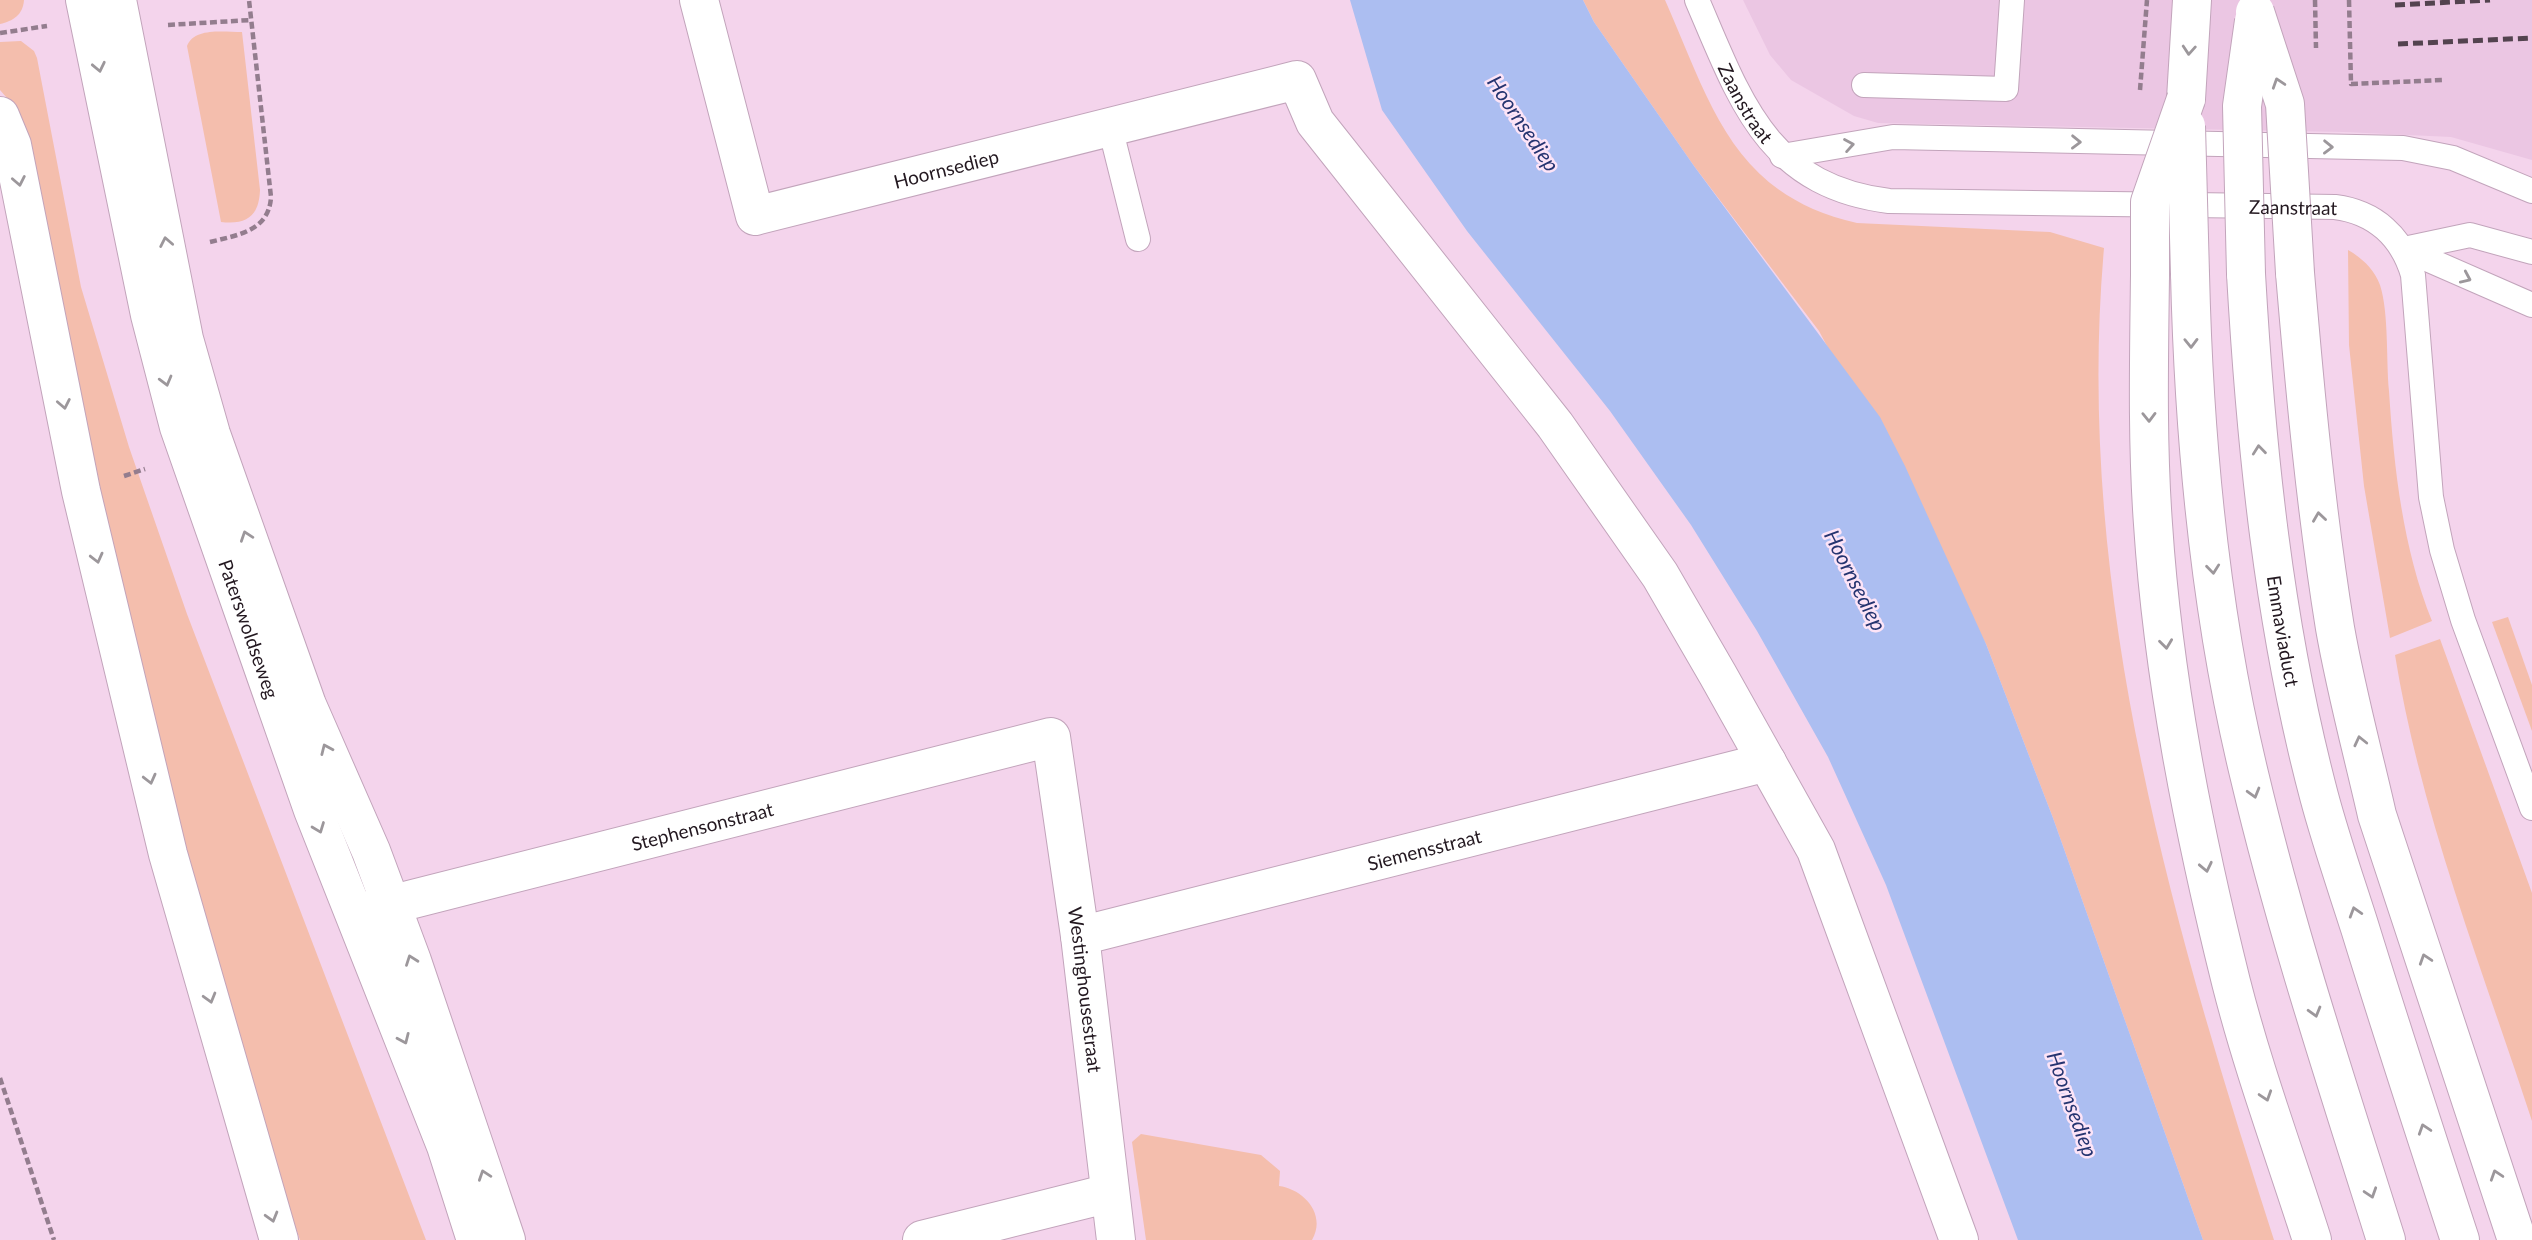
<svg xmlns="http://www.w3.org/2000/svg" width="2532" height="1240" font-family="Lato,sans-serif">
	<style>
		.built { fill: #ebc6e3 }
		.green { fill: #f4bead }
		.water { fill: #acbef1 }
		.lines { fill: none; stroke-linecap: round; stroke-linejoin: round }
		.service-casing { stroke: #c2a4bb; stroke-width: 26 }
		.minor-casing { stroke: #c2a4bb; stroke-width: 40 }
		.secondary-casing { stroke: #c2a4bb; stroke-width: 40 }
		.path { stroke: #937d8e; stroke-width: 4.5; stroke-dasharray: 7 3.5; stroke-linecap: butt }
		.service { stroke: #fff; stroke-width: 24 }
		.minor { stroke: #fff; stroke-width: 38 }
		.secondary { stroke: #fff; stroke-width: 38 }
		.rail { stroke: #53434f; stroke-width: 5; stroke-dasharray: 10 5; stroke-linecap: butt }
		.secondary-bridge-casing { stroke: #c2a4bb; stroke-width: 40; stroke-linecap: butt }
		.path-bridge { stroke: #937d8e; stroke-width: 4.5; stroke-dasharray: 7 3.5; stroke-linecap: butt }
		.secondary-bridge { stroke: #fff; stroke-width: 38 }
		.oneway { stroke: #9c979b }
		.labels { text-anchor: middle; dominant-baseline: central; stroke-width: 5; stroke-linejoin: round; paint-order: stroke }
		.street-label { font-size: 19px; fill: #231820; stroke: #fde4f7 }
		.water-label { font-size: 21px; font-style: italic; fill: #253470; stroke: #fde4f7 }
	</style>
	<rect width="100%" height="100%" fill="#f4d4ec"/>
	<path class="built" d="M 1743,0 L 2532,0 L 2532,160 L 2451,137 L 2344,132 L 1878,123 L 1854,116 L 1791,80 L 1770,55 Z"/>
	<g class="green">
		<path d="M 0,0 L 24,0 C 23,15 13,21 0,24 Z"/>
		<path d="M 1583,0 L 1665,0 C 1711,104 1732,195 1857,223 L 2050,232 L 2104,248 C 2074,587 2171,920 2274,1240 L 2203,1240 L 2053,818 L 1986,644 L 1819,331 L 1694,166 L 1594,22 Z"/>
		<path d="M 242,32 L 260,190 C 259,216 247,225 221,222 L 187,46 C 194,27 224,32 242,32 Z"/>
		<path d="M 21,41 L 34,51 L 37,58 L 81,287 L 129,447 L 187,614 L 426,1240 L 300,1240 L 273,1163 L 187,873 L 13,105 L 0,90 L 0,42 Z"/>
		<path d="M 2348,250 C 2362,258 2374,269 2380,285 C 2389,313 2386,360 2389,391 C 2394,469 2403,549 2432,621 L 2390,638 L 2364,486 L 2349,345 Z"/>
		<path d="M 2508,617 L 2532,685 L 2532,731 L 2492,622 Z"/>
		<path d="M 2440,639 L 2532,893 L 2532,1121 C 2482,968 2421,815 2395,655 Z"/>
		<path d="M 1141,1134 L 1261,1155 L 1280,1171 L 1279,1186 C 1303,1189 1327,1214 1312,1240 L 1146,1240 L 1132,1142 Z"/>
	</g>
	<path class="water" d="M 1350,0 L 1583,0 L 1594,22 L 1694,166 L 1880,417 L 1905,466 L 1986,644 L 2053,818 L 2203,1240 L 2018,1240 L 1886,885 L 1828,757 L 1757,631 L 1691,525 L 1610,411 L 1467,231 L 1382,110 Z"/>
	<g class="lines">
		<g class="service-casing">
			<g id="service">
				<path id="s1" d="M 1697,0 C 1740,100 1767,186 1889,201 L 2335,207 C 2375,212 2402,237 2413,275 L 2431,497 L 2442,550 L 2463,620 L 2532,808"/>
				<path d="M 1864,85 L 2006,89 L 2012,0"/>
				<path d="M 1110,127 L 1138,239"/>
				<path d="M 1782,156 L 1893,137 L 2403,148 L 2453,158 L 2532,191"/>
				<path d="M 2404,249 L 2532,305"/>
				<path d="M 2404,249 L 2470,235 L 2532,252"/>
			</g>
		</g>
		<g class="minor-casing">
			<g id="minor">
				<path id="s2" d="M 699,0 L 755,216 L 1297,80 L 1315,122 L 1555,425 L 1660,575 L 1718,675 L 1816,850 L 1959,1240"/>
				<path d="M 0,116 L 12,145 L 81,491 L 168,854 L 279,1240"/>
				<path id="s3" d="M 358,913 L 1051,737 L 1080,936 L 1116,1240"/>
				<path id="s4" d="M 1080,936 L 1767,762"/>
				<path d="M 922,1240 L 1110,1193"/>
			</g>
		</g>
		<g class="secondary-casing">
			<g id="secondary">
				<path id="s5" d="M 85,0 L 150,315 L 179,427 L 313,810 L 446,1146 L 476,1240"/>
				<path d="M 117,0 L 184,339 L 211,434 L 307,705 L 371,851 L 412,961 L 506,1240"/>
				<path d="M 2186,99 L 2192,0"/>
				<path d="M 2295,273 C 2305,392 2316,510 2335,628 C 2346,691 2363,753 2377,815 L 2517,1240"/>
				<path d="M 2190,274 C 2194,443 2210,614 2250,778 C 2287,934 2338,1087 2386,1240"/>
				<path id="s6" d="M 2246,274 C 2256,449 2274,626 2319,796 C 2331,841 2346,884 2360,928 C 2392,1032 2426,1136 2460,1240"/>
				<path d="M 2150,275 C 2149,358 2147,441 2153,524 C 2163,678 2194,833 2231,982 C 2253,1069 2285,1155 2312,1240"/>
			</g>
		</g>
		<g class="path">
			<path d="M 2349,0 L 2351,84 L 2442,80"/>
			<path d="M 168,25 L 251,20"/>
			<path d="M 0,33 L 47,26"/>
			<path d="M 210,242 C 238,235 269,231 271,197 L 249,0"/>
			<path d="M 124,476 L 145,469"/>
			<path d="M 0,1078 L 54,1240"/>
		</g>
		<use href="#service" class="service"/>
		<use href="#minor" class="minor"/>
		<use href="#secondary" class="secondary"/>
		<g class="rail">
			<path d="M 2395,5 L 2490,0"/>
			<path d="M 2398,44 L 2532,38"/>
		</g>
		<g class="secondary-bridge-casing">
			<g id="secondary-bridge">
				<path d="M 2255,12 L 2285,104 L 2295,273"/>
				<path d="M 2186,126 L 2190,274"/>
				<path d="M 2246,274 L 2242,106 L 2254,21"/>
				<path d="M 2150,275 L 2150,202 L 2186,99"/>
			</g>
		</g>
		<g class="path-bridge">
			<path d="M 2315,0 L 2316,48"/>
			<path d="M 2140,90 L 2147,0"/>
		</g>
		<use href="#secondary-bridge" class="secondary-bridge"/>
	</g>
	<defs><path id="oneway-chevron" d="M-2-3.5L2.5 0L-2 3.5" fill="none" stroke-width="1.6" stroke-linecap="round" stroke-linejoin="round" transform="scale(1.75)"/></defs>
	<g class="oneway">
		<use href="#oneway-chevron" transform="translate(2189 50) rotate(94)"/>
		<use href="#oneway-chevron" transform="translate(99 67) rotate(78)"/>
		<use href="#oneway-chevron" transform="translate(2278 83) rotate(-108)"/>
		<use href="#oneway-chevron" transform="translate(2076 142) rotate(1)"/>
		<use href="#oneway-chevron" transform="translate(1849 145) rotate(-10)"/>
		<use href="#oneway-chevron" transform="translate(2328 147) rotate(1)"/>
		<use href="#oneway-chevron" transform="translate(19 181) rotate(79)"/>
		<use href="#oneway-chevron" transform="translate(166 242) rotate(-101)"/>
		<use href="#oneway-chevron" transform="translate(2466 278) rotate(24)"/>
		<use href="#oneway-chevron" transform="translate(2191 343) rotate(89)"/>
		<use href="#oneway-chevron" transform="translate(166 381) rotate(75)"/>
		<use href="#oneway-chevron" transform="translate(64 404) rotate(79)"/>
		<use href="#oneway-chevron" transform="translate(2149 417) rotate(89)"/>
		<use href="#oneway-chevron" transform="translate(2259 450) rotate(-96)"/>
		<use href="#oneway-chevron" transform="translate(2319 517) rotate(-98)"/>
		<use href="#oneway-chevron" transform="translate(246 536) rotate(-109)"/>
		<use href="#oneway-chevron" transform="translate(97 558) rotate(76)"/>
		<use href="#oneway-chevron" transform="translate(2213 569) rotate(84)"/>
		<use href="#oneway-chevron" transform="translate(2166 644) rotate(83)"/>
		<use href="#oneway-chevron" transform="translate(2360 741) rotate(-103)"/>
		<use href="#oneway-chevron" transform="translate(326 749) rotate(-114)"/>
		<use href="#oneway-chevron" transform="translate(150 779) rotate(76)"/>
		<use href="#oneway-chevron" transform="translate(2254 793) rotate(74)"/>
		<use href="#oneway-chevron" transform="translate(319 828) rotate(69)"/>
		<use href="#oneway-chevron" transform="translate(2206 867) rotate(78)"/>
		<use href="#oneway-chevron" transform="translate(2355 912) rotate(-107)"/>
		<use href="#oneway-chevron" transform="translate(2425 959) rotate(-108)"/>
		<use href="#oneway-chevron" transform="translate(411 960) rotate(-110)"/>
		<use href="#oneway-chevron" transform="translate(210 998) rotate(74)"/>
		<use href="#oneway-chevron" transform="translate(2315 1012) rotate(74)"/>
		<use href="#oneway-chevron" transform="translate(404 1039) rotate(66)"/>
		<use href="#oneway-chevron" transform="translate(2266 1096) rotate(72)"/>
		<use href="#oneway-chevron" transform="translate(2424 1129) rotate(-108)"/>
		<use href="#oneway-chevron" transform="translate(484 1175) rotate(-109)"/>
		<use href="#oneway-chevron" transform="translate(2496 1175) rotate(-108)"/>
		<use href="#oneway-chevron" transform="translate(2371 1193) rotate(72)"/>
		<use href="#oneway-chevron" transform="translate(272 1217) rotate(74)"/>
	</g>
	<g class="labels">
		<g class="street-label">
			<text stroke="none"><textPath href="#s1" startOffset="114">Zaanstraat</textPath></text>
			<text stroke="none"><textPath href="#s2" startOffset="420">Hoornsediep</textPath></text>
			<text stroke="none"><textPath href="#s1" startOffset="700">Zaanstraat</textPath></text>
			<text stroke="none"><textPath href="#s5" startOffset="651">Paterswoldseweg</textPath></text>
			<text stroke="none"><textPath href="#s6" startOffset="359">Emmaviaduct</textPath></text>
			<text stroke="none"><textPath href="#s3" startOffset="355">Stephensonstraat</textPath></text>
			<text stroke="none"><textPath href="#s4" startOffset="355">Siemensstraat</textPath></text>
			<text stroke="none"><textPath href="#s3" startOffset="970">Westinghousestraat</textPath></text>
		</g>
		<g class="water-label">
			<text transform="translate(1524 123) rotate(56)">Hoornsediep</text>
			<text transform="translate(1856 580) rotate(63)">Hoornsediep</text>
			<text transform="translate(2073 1104) rotate(70)">Hoornsediep</text>
		</g>
	</g>
</svg>
